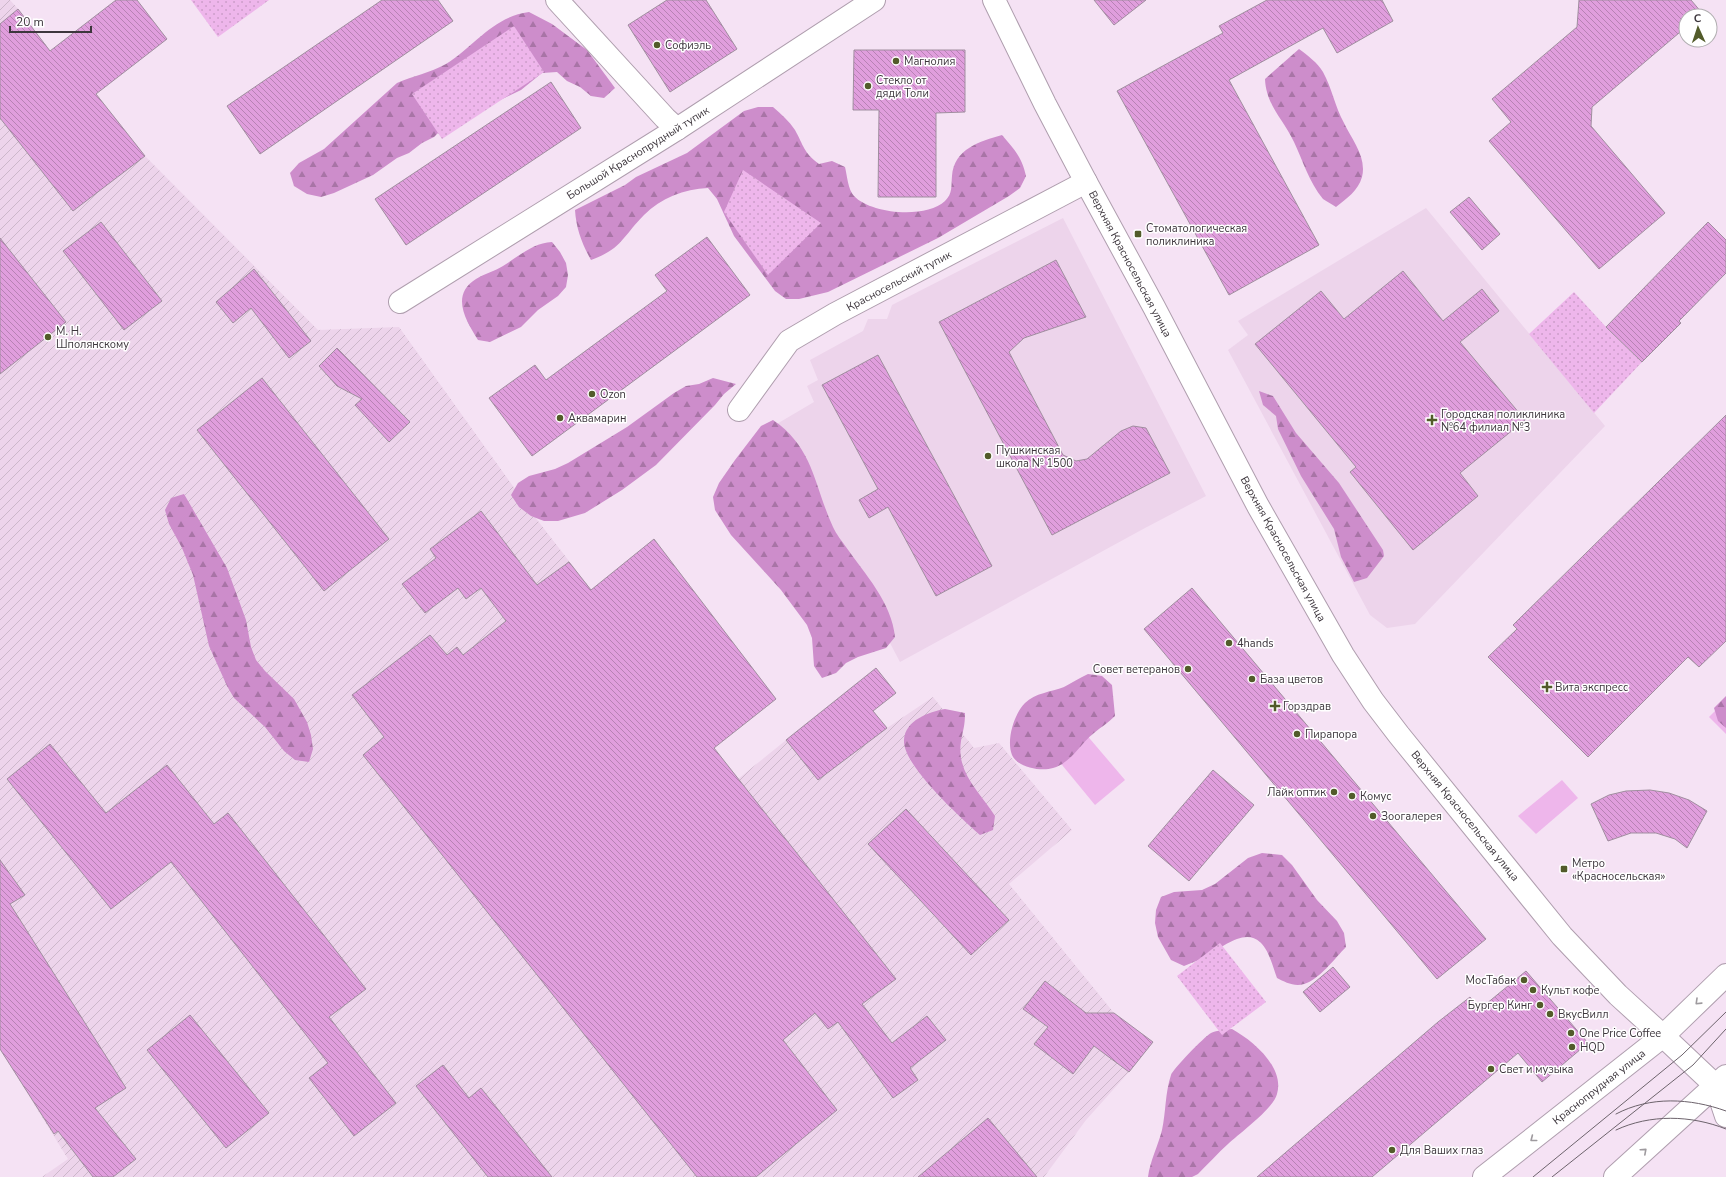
<svg xmlns="http://www.w3.org/2000/svg" width="1726" height="1177" font-family="'Nunito Sans',sans-serif">
	<style>
		.built { fill: #edd4eb }
		.industrial { fill: url(#industrial-furrows) }
		.green { fill: #eeb6eb }
		.forest { fill: url(#forest-firs) }
		.park { fill: url(#park-dots) }
		.building { fill: url(#building-back-hatch); stroke: #a08e9f }
		.lines { fill: none; stroke-linecap: round; stroke-linejoin: round }
		.street-casing { stroke: #af9eae; stroke-width: 24 }
		.secondary-casing { stroke: #af9eae; stroke-width: 24 }
		.primary-casing { stroke: #af9eae; stroke-width: 24 }
		.street { stroke: #fff; stroke-width: 22 }
		.secondary { stroke: #fff; stroke-width: 22 }
		.primary { stroke: #fff; stroke-width: 22 }
		.tram { stroke: #6d636c; stroke-width: 1 }
		.oneway { stroke: #9e9a9e }
		.poi-dot { fill: #525b2a; stroke: #fff; stroke-width: 1.5 }
		.labels { text-anchor: middle; dominant-baseline: central; stroke-width: 3; stroke-linejoin: round; paint-order: stroke }
		.poi-label { font-size: 11px; fill: #3d363d; stroke: #fff; text-anchor: start }
		.street-label { font-size: 11px; fill: #3d363d; stroke: #fff }
	</style>
	<defs>
		<pattern id="industrial-furrows" width="10" height="10" patternUnits="userSpaceOnUse"><rect width="10" height="10" fill="#edd4eb"/><path d="M-1 1l2-2M0 10L10 0M9 11l2-2" fill="none" stroke="#ccb7ca"/></pattern>
		<pattern id="forest-firs" width="22" height="20" patternUnits="userSpaceOnUse"><rect width="22" height="20" fill="#cd8dcb"/><path d="M5 1l3.5 6h-7zM16 11l3.5 6h-7z" fill="#a874a6"/></pattern>
		<pattern id="park-dots" width="8" height="8" patternUnits="userSpaceOnUse"><rect width="8" height="8" fill="#eeb6eb"/><path d="M2 2h.1M6 6h.1" fill="none" stroke="#cd9dca" stroke-width="1.8" stroke-linecap="round"/></pattern>
		<pattern id="building-back-hatch" width="6" height="6" patternUnits="userSpaceOnUse"><rect width="6" height="6" fill="#e09edd"/><path d="M-1 5l2 2M0 0l6 6M5-1l2 2" fill="none" stroke="#b782b4"/></pattern>
	</defs>
	<rect width="100%" height="100%" fill="#f5e2f4"/>
	<g class="built">
		<path d="M 1426,208 L 1605,426 L 1415,624 L 1387,628 L 1370,615 L 1228,350 L 1248,335 L 1238,321 Z"/>
		<path d="M 1063,218 L 1206,496 L 1145,528 L 900,662 L 775,425 L 814,402 L 807,386 L 818,380 L 810,360 L 863,331 L 868,319 L 887,319 L 892,305 Z"/>
	</g>
	<path class="industrial" d="M 0,0 L 10,0 L 18,9 L 105,121 L 113,115 L 145,156 L 318,330 L 399,327 L 538,521 L 738,779 L 853,686 L 887,728 L 933,697 L 974,748 L 999,743 L 1072,830 L 1009,884 L 1114,1013 L 1153,1042 L 1129,1072 L 1086,1120 L 1044,1177 L 42,1177 L 68,1159 L 0,1049 Z"/>
	<g class="green">
		<path d="M 1726,700 L 1726,734 L 1709,717 Z"/>
		<path d="M 1073,719 L 1125,780 L 1095,805 L 1044,743 Z"/>
		<path d="M 1562,780 L 1578,798 L 1536,834 L 1518,816 Z"/>
	</g>
	<g class="forest">
		<path d="M 529,12 L 552,24 L 587,50 L 615,88 L 604,98 L 591,96 L 580,87 L 567,81 L 557,72 L 542,73 L 521,90 L 444,127 L 434,137 L 422,143 L 409,153 L 397,158 L 373,175 L 334,193 L 321,197 L 307,194 L 294,186 L 290,173 L 299,163 L 324,149 L 397,83 C 413,76 430,73 446,64 C 475,46 492,17 529,12 Z"/>
		<path d="M 1299,49 C 1307,55 1318,63 1323,72 C 1332,88 1335,107 1344,123 C 1352,140 1367,157 1362,177 C 1358,191 1347,198 1336,207 C 1332,204 1327,202 1323,199 C 1309,182 1303,161 1294,142 C 1283,119 1266,105 1265,79 Z"/>
		<path d="M 758,107 L 773,107 C 781,114 789,121 795,130 C 804,146 803,152 819,164 L 832,161 L 845,167 C 847,175 848,190 854,196 C 871,214 926,219 945,201 C 953,193 951,186 952,176 C 954,149 980,141 1002,135 C 1014,149 1022,157 1026,176 L 1020,188 L 1009,196 L 938,238 L 828,292 L 799,299 L 786,299 L 775,291 L 734,236 L 717,199 L 708,188 C 684,189 661,198 644,215 C 623,236 622,249 591,260 C 582,244 576,228 575,210 L 625,185 L 636,177 L 687,153 L 744,111 Z"/>
		<path d="M 552,242 L 560,252 L 566,263 L 568,275 L 566,287 L 558,296 L 538,310 L 521,327 L 490,342 L 478,340 C 466,321 450,295 476,279 C 484,274 495,271 503,266 C 519,256 533,243 552,242 Z"/>
		<path d="M 713,378 L 736,384 L 724,394 L 715,405 L 656,465 L 622,490 L 585,513 L 558,521 L 544,521 L 531,516 L 519,507 L 511,495 L 518,483 L 529,476 L 555,469 L 568,463 L 627,427 L 674,393 L 686,386 L 699,384 Z"/>
		<path d="M 1259,391 L 1273,396 L 1296,433 L 1339,483 L 1383,550 L 1384,556 L 1367,578 L 1354,582 L 1341,557 L 1334,529 L 1301,476 L 1278,429 L 1276,416 L 1263,405 Z"/>
		<path d="M 773,420 C 814,448 814,486 833,527 C 836,534 842,541 846,547 C 865,574 892,603 895,637 L 886,648 L 858,657 L 846,663 L 836,673 L 822,678 L 814,666 L 812,638 L 807,625 L 781,590 L 731,535 L 715,510 L 713,497 L 719,483 L 735,460 L 761,426 Z"/>
		<path d="M 184,494 L 227,568 L 246,620 L 251,647 L 256,660 L 265,671 L 294,699 L 307,722 L 311,735 L 313,749 L 309,762 L 295,760 L 284,751 L 265,727 L 234,698 L 227,686 L 209,646 L 193,575 L 182,548 L 169,524 L 165,510 L 171,498 Z"/>
		<path d="M 1088,674 L 1102,676 L 1112,685 L 1115,716 C 1108,723 1101,727 1094,733 C 1080,744 1071,763 1053,768 C 1041,772 1017,767 1012,755 C 1006,740 1014,714 1025,703 C 1035,693 1051,692 1064,687 C 1072,683 1079,678 1088,674 Z"/>
		<path d="M 1726,696 L 1726,728 L 1718,721 L 1714,708 Z"/>
		<path d="M 945,709 L 965,713 C 965,726 963,730 961,741 C 956,773 980,792 995,816 L 993,830 L 980,835 C 962,819 902,765 904,740 C 905,720 929,712 945,709 Z"/>
		<path d="M 1262,853 L 1282,855 L 1292,865 L 1317,900 L 1337,921 L 1344,933 L 1346,947 C 1335,958 1319,980 1304,984 C 1294,987 1285,982 1277,978 C 1273,967 1269,950 1260,942 C 1245,928 1222,947 1209,955 C 1201,959 1192,963 1184,966 L 1171,960 L 1158,937 L 1155,923 L 1156,910 L 1161,897 L 1174,892 L 1202,890 L 1215,884 L 1248,858 Z"/>
		<path d="M 1232,1029 C 1252,1040 1285,1067 1277,1094 C 1273,1109 1240,1133 1228,1144 C 1218,1153 1208,1164 1198,1174 L 1192,1177 L 1148,1177 C 1150,1161 1158,1146 1162,1130 C 1166,1112 1165,1093 1171,1075 C 1173,1069 1204,1037 1211,1033 C 1217,1030 1226,1030 1232,1029 Z"/>
	</g>
	<g class="park">
		<path d="M 191,0 L 269,0 L 218,37 Z"/>
		<path d="M 514,26 L 544,72 L 442,139 L 412,94 Z"/>
		<path d="M 743,170 L 821,223 L 768,275 L 724,212 Z"/>
		<path d="M 1574,292 L 1606,327 L 1642,362 L 1594,413 L 1529,334 Z"/>
		<path d="M 1220,943 L 1266,1002 L 1222,1035 L 1177,976 Z"/>
	</g>
	<g class="building">
		<path d="M 116,0 L 137,0 L 167,39 L 96,94 L 145,156 L 73,211 L 0,118 L 0,24 L 18,9 L 50,51 Z"/>
		<path d="M 382,0 L 438,0 L 453,21 L 260,154 L 227,106 Z"/>
		<path d="M 667,0 L 706,0 L 737,49 L 670,92 L 628,25 Z"/>
		<path d="M 1094,0 L 1146,0 L 1114,25 Z"/>
		<path d="M 1267,0 L 1382,0 L 1393,21 L 1337,53 L 1323,28 L 1229,80 L 1319,245 L 1229,295 L 1117,91 L 1223,33 L 1219,26 Z"/>
		<path d="M 1579,0 L 1691,0 L 1702,13 L 1698,16 L 1686,16 L 1686,27 L 1592,107 L 1591,126 L 1665,213 L 1599,269 L 1489,141 L 1511,122 L 1492,99 L 1577,27 Z"/>
		<path d="M 854,50 L 965,50 L 965,112 L 936,113 L 936,197 L 878,197 L 879,110 L 853,110 Z"/>
		<path d="M 551,82 L 581,128 L 406,245 L 375,199 Z"/>
		<path d="M 1469,197 L 1500,234 L 1482,250 L 1450,212 Z"/>
		<path d="M 101,222 L 162,301 L 124,330 L 63,251 Z"/>
		<path d="M 1708,222 L 1726,240 L 1726,273 L 1679,321 L 1681,323 L 1642,362 L 1606,327 Z"/>
		<path d="M 707,237 L 750,295 L 532,456 L 489,398 L 535,365 L 546,380 L 667,291 L 655,275 Z"/>
		<path d="M 0,238 L 66,322 L 0,374 Z"/>
		<path d="M 1056,260 L 1086,317 L 1024,338 L 1009,352 L 1063,455 L 1076,461 L 1087,459 L 1121,431 L 1133,426 L 1146,428 L 1170,473 L 1052,535 L 939,322 Z"/>
		<path d="M 254,269 L 311,341 L 289,358 L 251,308 L 233,323 L 216,302 Z"/>
		<path d="M 1403,271 L 1443,321 L 1482,289 L 1499,311 L 1460,342 L 1525,420 L 1460,473 L 1478,496 L 1413,550 L 1350,472 L 1356,467 L 1255,344 L 1321,291 L 1344,319 Z"/>
		<path d="M 337,348 L 410,422 L 389,442 L 355,405 L 362,399 L 337,386 L 319,366 Z"/>
		<path d="M 878,355 L 992,566 L 936,596 L 888,507 L 869,518 L 859,500 L 878,489 L 822,385 Z"/>
		<path d="M 262,378 L 389,539 L 324,591 L 197,430 Z"/>
		<path d="M 1726,415 L 1726,641 L 1699,667 L 1688,657 L 1588,757 L 1488,657 L 1517,629 L 1513,625 Z"/>
		<path d="M 481,511 L 537,585 L 569,562 L 591,590 L 654,539 L 776,699 L 714,748 L 896,979 L 862,1004 L 892,1043 L 927,1016 L 946,1040 L 910,1068 L 918,1080 L 893,1098 L 838,1022 L 828,1029 L 815,1013 L 783,1040 L 837,1110 L 756,1177 L 697,1177 L 363,755 L 384,737 L 352,695 L 430,635 L 447,655 L 457,647 L 463,655 L 506,621 L 481,588 L 466,599 L 458,588 L 425,613 L 402,584 L 436,558 L 430,549 Z"/>
		<path d="M 1192,588 L 1486,939 L 1437,979 L 1144,629 Z"/>
		<path d="M 876,668 L 896,693 L 873,711 L 887,728 L 818,780 L 786,740 Z"/>
		<path d="M 50,744 L 106,813 L 167,765 L 214,824 L 228,813 L 366,989 L 329,1017 L 396,1103 L 354,1136 L 309,1078 L 328,1063 L 171,862 L 111,909 L 7,779 Z"/>
		<path d="M 1213,770 L 1254,805 L 1189,881 L 1148,846 Z"/>
		<path d="M 1650,790 L 1669,793 L 1689,800 L 1707,811 L 1687,848 L 1675,839 L 1656,833 L 1631,833 L 1608,841 L 1591,804 L 1609,795 L 1626,791 Z"/>
		<path d="M 906,809 L 1009,920 L 971,955 L 868,844 Z"/>
		<path d="M 0,860 L 25,895 L 10,904 L 126,1088 L 95,1108 L 136,1159 L 113,1177 L 93,1177 L 58,1131 L 54,1134 L 0,1049 Z"/>
		<path d="M 1333,967 L 1350,987 L 1320,1012 L 1303,992 Z"/>
		<path d="M 1526,971 L 1588,1043 L 1542,1082 L 1518,1053 L 1372,1177 L 1257,1177 L 1438,1022 L 1470,997 L 1480,1009 Z"/>
		<path d="M 1045,981 L 1086,1013 L 1114,1013 L 1153,1042 L 1129,1072 L 1094,1046 L 1073,1074 L 1034,1044 L 1048,1027 L 1023,1009 Z"/>
		<path d="M 190,1015 L 269,1113 L 226,1148 L 147,1050 Z"/>
		<path d="M 443,1065 L 469,1098 L 481,1088 L 552,1177 L 488,1177 L 416,1086 Z"/>
		<path d="M 988,1118 L 1037,1177 L 918,1177 Z"/>
	</g>
	<g class="lines">
		<g class="street-casing">
			<g id="street">
				<path d="M 557,0 L 665,118 L 677,129"/>
				<path d="M 400,302 L 677,129 L 874,0"/>
				<path d="M 739,410 L 789,341 L 835,314 L 1086,182"/>
			</g>
		</g>
		<g class="secondary-casing">
			<g id="secondary">
				<path d="M 994,0 L 1045,104 L 1086,182 L 1154,307 L 1258,506 L 1343,655 L 1373,701 L 1399,735 L 1562,936 L 1618,995 L 1663,1036"/>
				<path d="M 1716,1086 L 1726,1116"/>
			</g>
		</g>
		<g class="primary-casing">
			<g id="primary">
				<path d="M 1663,1036 L 1716,1086"/>
				<path d="M 1484,1177 L 1663,1036 L 1726,975"/>
				<path d="M 1615,1177 L 1726,1076"/>
			</g>
		</g>
		<use href="#street" class="street"/>
		<use href="#secondary" class="secondary"/>
		<use href="#primary" class="primary"/>
		<g class="tram">
			<path d="M 1616,1114 C 1650,1096 1690,1098 1726,1111"/>
			<path d="M 1616,1130 C 1650,1114 1691,1115 1726,1129"/>
			<path d="M 1533,1177 L 1682,1055 L 1726,1012"/>
			<path d="M 1552,1177 L 1693,1065 L 1726,1029"/>
		</g>
	</g>
	<defs><path id="oneway-chevron" d="M-2-3.5L2.5 0L-2 3.5" fill="none" stroke-width="1.6" stroke-linecap="round" stroke-linejoin="round"/></defs>
	<g class="oneway">
		<use href="#oneway-chevron" transform="translate(1698 1002) rotate(136)"/>
		<use href="#oneway-chevron" transform="translate(1533 1139) rotate(142)"/>
		<use href="#oneway-chevron" transform="translate(1644 1151) rotate(-42)"/>
	</g>
	<g class="poi-dot">
		<circle cx="657" cy="45" r="4"/>
		<circle cx="896" cy="61" r="4"/>
		<circle cx="868" cy="86" r="4"/>
		<rect x="1134" y="230" width="8" height="8" rx="2"/>
		<circle cx="48" cy="337" r="4"/>
		<circle cx="592" cy="394" r="4"/>
		<circle cx="560" cy="418" r="4"/>
		<path d="M1430 414h4v4h4v4h-4v4h-4v-4h-4v-4h4z"/>
		<circle cx="988" cy="456" r="4"/>
		<circle cx="1229" cy="643" r="4"/>
		<circle cx="1188" cy="669" r="4"/>
		<circle cx="1252" cy="679" r="4"/>
		<path d="M1545 681h4v4h4v4h-4v4h-4v-4h-4v-4h4z"/>
		<path d="M1273 700h4v4h4v4h-4v4h-4v-4h-4v-4h4z"/>
		<circle cx="1297" cy="734" r="4"/>
		<circle cx="1334" cy="792" r="4"/>
		<circle cx="1352" cy="796" r="4"/>
		<circle cx="1373" cy="816" r="4"/>
		<rect x="1560" y="865" width="8" height="8" rx="2"/>
		<circle cx="1524" cy="980" r="4"/>
		<circle cx="1533" cy="990" r="4"/>
		<circle cx="1540" cy="1005" r="4"/>
		<circle cx="1550" cy="1014" r="4"/>
		<circle cx="1571" cy="1033" r="4"/>
		<circle cx="1572" cy="1047" r="4"/>
		<circle cx="1491" cy="1069" r="4"/>
		<circle cx="1392" cy="1150" r="4"/>
	</g>
	<g class="labels">
		<g class="poi-label">
			<text x="665" y="45">Софиэль</text>
			<text x="904" y="61">Магнолия</text>
			<text x="876" y="80">Стекло от<tspan x="876" dy="13">дяди Толи</tspan></text>
			<text x="1146" y="228">Стоматологическая<tspan x="1146" dy="13">поликлиника</tspan></text>
			<text x="56" y="331">М. Н.<tspan x="56" dy="13">Шполянскому</tspan></text>
			<text x="600" y="394">Ozon</text>
			<text x="1441" y="414">Городская поликлиника<tspan x="1441" dy="13">№64 филиал №3</tspan></text>
			<text x="568" y="418">Аквамарин</text>
			<text x="996" y="450">Пушкинская<tspan x="996" dy="13">школа № 1500</tspan></text>
			<text x="1237" y="643">4hands</text>
			<text x="1180" y="669" text-anchor="end">Совет ветеранов</text>
			<text x="1260" y="679">База цветов</text>
			<text x="1555" y="687">Вита экспресс</text>
			<text x="1283" y="706">Горздрав</text>
			<text x="1305" y="734">Пирапора</text>
			<text x="1326" y="792" text-anchor="end">Лайк оптик</text>
			<text x="1360" y="796">Комус</text>
			<text x="1381" y="816">Зоогалерея</text>
			<text x="1572" y="863">Метро<tspan x="1572" dy="13">«Красносельская»</tspan></text>
			<text x="1516" y="980" text-anchor="end">МосТабак</text>
			<text x="1541" y="990">Культ кофе</text>
			<text x="1532" y="1005" text-anchor="end">Бургер Кинг</text>
			<text x="1558" y="1014">ВкусВилл</text>
			<text x="1579" y="1033">One Price Coffee</text>
			<text x="1580" y="1047">HQD</text>
			<text x="1499" y="1069">Свет и музыка</text>
			<text x="1400" y="1150">Для Ваших глаз</text>
		</g>
		<g class="street-label">
			<text transform="translate(638 153) rotate(-32)">Большой Краснопрудный тупик</text>
			<text transform="translate(1130 264) rotate(62)">Верхняя Красносельская улица</text>
			<text transform="translate(899 281) rotate(-28)">Красносельский тупик</text>
			<text transform="translate(1283 549) rotate(61)">Верхняя Красносельская улица</text>
			<text transform="translate(1465 816) rotate(51)">Верхняя Красносельская улица</text>
			<text transform="translate(1599 1087) rotate(-38)">Краснопрудная улица</text>
		</g>
	</g>
	<g transform="translate(1698 28) rotate(357)"><circle r="19" fill="#ffffff" stroke="#b1afb1"/>
	<path d="M0-3L7 15L0 10L-7 15Z" fill="#525b2a"/>
	<text y="-6" font-size="11" font-weight="bold" text-anchor="middle" fill="#3d363d">С</text>
	</g>
	<path d="M10 26v6h81v-6" fill="none" stroke="#3d363d" stroke-width="2"/>
	<text x="16" y="26" font-size="12" fill="#3d363d" stroke="#ffffff" stroke-width="3" paint-order="stroke">20 m</text>
</svg>
